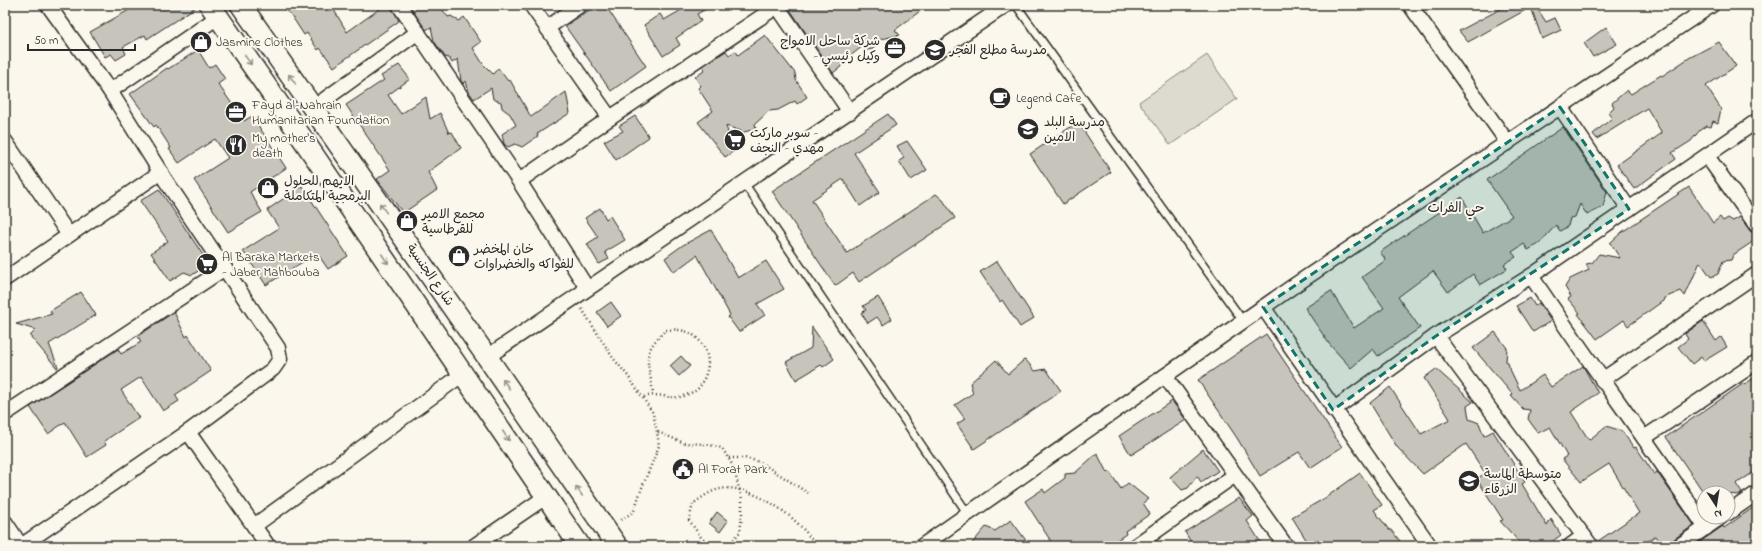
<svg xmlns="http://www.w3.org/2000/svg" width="1762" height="551" font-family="'Indie Flower','Playpen Sans Arabic',sans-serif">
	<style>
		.green { fill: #dddad0; stroke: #84827e }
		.building { fill: #c7c4bc; stroke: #2b2b2b }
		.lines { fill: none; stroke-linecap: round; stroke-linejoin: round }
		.service-casing { stroke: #2b2b2b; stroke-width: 10 }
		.minor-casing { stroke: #2b2b2b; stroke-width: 17 }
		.secondary-casing { stroke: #2b2b2b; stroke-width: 23 }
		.path { stroke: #2b2b2b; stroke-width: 2.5; stroke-dasharray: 1 3; stroke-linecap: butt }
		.service { stroke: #fbf7ec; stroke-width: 7 }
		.minor { stroke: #fbf7ec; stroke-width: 14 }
		.secondary { stroke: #fbf7ec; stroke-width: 20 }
		.oneway { stroke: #93918c }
		.marked { fill: #0f766e; fill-opacity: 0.2; stroke: #0f766e; stroke-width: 3; stroke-dasharray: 8 5; stroke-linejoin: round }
		.labels { text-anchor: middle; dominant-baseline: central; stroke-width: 4; stroke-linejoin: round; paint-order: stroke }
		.poi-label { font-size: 13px; fill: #2b2b2b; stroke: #fbf7ec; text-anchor: start }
		.street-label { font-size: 13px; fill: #2b2b2b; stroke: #fbf7ec }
		.neighbourhood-label { font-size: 14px; fill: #2b2b2b; stroke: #fbf7ec }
	</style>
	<rect width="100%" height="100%" fill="#fbf7ec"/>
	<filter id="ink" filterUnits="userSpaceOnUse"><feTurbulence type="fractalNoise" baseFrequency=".025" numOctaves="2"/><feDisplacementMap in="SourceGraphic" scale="8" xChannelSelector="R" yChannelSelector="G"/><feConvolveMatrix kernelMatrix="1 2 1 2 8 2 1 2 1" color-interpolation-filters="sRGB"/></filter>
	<g filter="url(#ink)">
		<path class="green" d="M 1207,55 L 1237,99 L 1170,145 L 1139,102 Z"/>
		<g class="building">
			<path d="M 126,5 L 199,5 L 147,39 L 145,35 L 123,47 L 126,54 L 116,60 L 111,54 L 105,57 L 90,32 L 129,10 Z"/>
			<path d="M 280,5 L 331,5 L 347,32 L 385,5 L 391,5 L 399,21 L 334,67 L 320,48 L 318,50 L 307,33 L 304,35 L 291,15 Z"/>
			<path d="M 409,5 L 439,5 L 448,17 L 451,16 L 459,21 L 464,17 L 481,42 L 473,48 L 483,64 L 493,74 L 498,68 L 508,81 L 510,80 L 531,117 L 566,92 L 570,113 L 537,134 L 538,136 L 522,147 L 515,144 L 508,147 L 504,144 L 502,134 L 516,125 L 510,114 L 502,108 L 501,102 L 493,99 L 491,88 L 474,99 L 469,92 L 466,81 L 463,84 L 461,81 L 458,59 L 452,63 L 449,58 L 445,57 L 434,41 L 431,27 L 426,30 Z"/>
			<path d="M 597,5 L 605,5 L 646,66 L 611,91 L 565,26 Z"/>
			<path d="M 690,5 L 713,5 L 697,14 L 701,21 L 676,38 L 680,45 L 663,56 L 644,25 L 660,14 L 664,20 Z"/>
			<path d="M 794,5 L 928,5 L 895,30 L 900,35 L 881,39 L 873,49 L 867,50 L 863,46 L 845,60 L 847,62 L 833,73 L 791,11 L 794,8 Z"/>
			<path d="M 1508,5 L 1535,5 L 1546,22 L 1555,18 L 1561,30 L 1542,39 L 1531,7 L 1468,42 L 1459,31 Z"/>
			<path d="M 1606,27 L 1617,44 L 1593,57 L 1584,43 Z"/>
			<path d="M 765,35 L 795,73 L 796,80 L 807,97 L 797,104 L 795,101 L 778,110 L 769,111 L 755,124 L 756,129 L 744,132 L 726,126 L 734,151 L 725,157 L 698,122 L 713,111 L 698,88 L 701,86 L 695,77 L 704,71 L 703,66 L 726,51 L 729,55 L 736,51 L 738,55 Z"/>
			<path d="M 1719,42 L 1736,66 L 1706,86 L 1721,109 L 1718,123 L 1713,121 L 1711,127 L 1706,126 L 1700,130 L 1691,141 L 1672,153 L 1676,159 L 1634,189 L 1617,165 L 1662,133 L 1647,108 L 1597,139 L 1593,134 L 1612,118 L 1608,113 L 1614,107 L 1612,103 L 1627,90 L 1631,94 L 1661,75 L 1662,76 L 1689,58 Z"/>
			<path d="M 198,50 L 209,68 L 215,64 L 225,79 L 218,84 L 244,121 L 252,116 L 286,168 L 250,192 L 262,212 L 228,232 L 194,180 L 228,158 L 215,139 L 179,163 L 169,149 L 171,148 L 156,125 L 154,127 L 130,94 L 167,68 L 168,69 Z"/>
			<path d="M 399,65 L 410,79 L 388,95 L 401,114 L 426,97 L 430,119 L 440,113 L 449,133 L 452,132 L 461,148 L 428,172 L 437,190 L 403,213 L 377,179 L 390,170 L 346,105 L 384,80 L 381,76 Z"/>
			<path d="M 888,114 L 896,125 L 854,153 L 880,192 L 860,206 L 843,179 L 812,200 L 847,253 L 936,194 L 943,200 L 955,218 L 859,282 L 853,273 L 835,286 L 772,191 Z"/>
			<path d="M 635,116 L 649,137 L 616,160 L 604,141 L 623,131 L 619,126 Z"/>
			<path d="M 1078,122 L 1111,172 L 1063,204 L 1030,154 Z"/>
			<path d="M 1563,127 L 1607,192 L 1603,207 L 1587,215 L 1580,204 L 1575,217 L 1570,218 L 1568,226 L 1560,231 L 1556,225 L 1539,244 L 1528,250 L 1524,244 L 1512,252 L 1516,257 L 1504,264 L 1507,269 L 1480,285 L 1473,274 L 1448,292 L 1433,271 L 1398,297 L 1420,328 L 1378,356 L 1373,349 L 1351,368 L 1330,345 L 1305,308 L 1331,291 L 1354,328 L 1384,308 L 1362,277 L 1386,260 L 1380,252 L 1462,197 L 1483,233 L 1512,216 L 1487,180 Z"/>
			<path d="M 907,141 L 927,170 L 911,180 L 899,161 L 904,158 L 897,146 Z"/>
			<path d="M 302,186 L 348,256 L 328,269 L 317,253 L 266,285 L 243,251 L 279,228 L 267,210 Z"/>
			<path d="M 1689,187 L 1713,223 L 1720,217 L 1723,221 L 1728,218 L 1733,221 L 1740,217 L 1750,231 L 1757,234 L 1757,239 L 1733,255 L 1731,260 L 1723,261 L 1718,274 L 1711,277 L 1700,262 L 1685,296 L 1681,291 L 1664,298 L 1663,301 L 1628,326 L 1624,320 L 1597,339 L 1578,314 L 1580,313 L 1568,299 L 1571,297 L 1565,287 L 1570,279 L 1589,270 L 1586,264 L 1592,263 L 1599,254 L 1620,258 L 1610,243 L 1622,232 Z"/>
			<path d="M 159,189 L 209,264 L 192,275 L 184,272 L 170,281 L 151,253 L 168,241 L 140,201 Z"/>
			<path d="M 600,208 L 606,219 L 610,216 L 625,240 L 605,252 L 609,259 L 599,264 L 587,244 L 598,237 L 585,218 Z"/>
			<path d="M 711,230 L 738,278 L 766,261 L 784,289 L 757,304 L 765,315 L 739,332 L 728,317 L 730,315 L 697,255 L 674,272 L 665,258 L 683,245 Z"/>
			<path d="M 997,261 L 1034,318 L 1020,327 L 1002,300 L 1000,302 L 980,272 Z"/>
			<path d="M 81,292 L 96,315 L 49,344 L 58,367 L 57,368 L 30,336 L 36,330 L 16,324 L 52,314 L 50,311 Z"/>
			<path d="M 878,297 L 892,319 L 883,325 L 877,317 L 868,323 L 861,313 L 866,310 L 863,306 Z"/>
			<path d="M 1530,298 L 1535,306 L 1539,303 L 1551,321 L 1533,332 L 1516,306 Z"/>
			<path d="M 611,302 L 621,316 L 607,326 L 597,312 Z"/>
			<path d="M 174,312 L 186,337 L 188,335 L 211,371 L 175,395 L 179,401 L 163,411 L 141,377 L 121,390 L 139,418 L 104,441 L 106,445 L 87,457 L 65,422 L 48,434 L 30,407 L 118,349 L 121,354 L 141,342 L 138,336 Z"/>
			<path d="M 1703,321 L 1716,341 L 1721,337 L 1727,347 L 1704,361 L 1701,357 L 1692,364 L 1678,347 L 1688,339 L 1685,334 Z"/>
			<path d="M 812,327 L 834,359 L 823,367 L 821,365 L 796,380 L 786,362 L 811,348 Z"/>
			<path d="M 1495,332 L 1507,348 L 1506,361 L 1520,390 L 1543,375 L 1551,387 L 1583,366 L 1598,393 L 1571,412 L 1589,440 L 1606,426 L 1622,431 L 1634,448 L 1636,447 L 1654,474 L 1657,472 L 1694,525 L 1674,539 L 1671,546 L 1662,546 L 1655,536 L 1642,546 L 1599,546 L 1598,541 L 1639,513 L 1609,464 L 1581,482 L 1562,459 L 1567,456 L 1550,427 L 1538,433 L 1528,419 L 1530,410 L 1523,409 L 1511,396 L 1513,395 L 1473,348 Z"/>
			<path d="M 1266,334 L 1342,447 L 1310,468 L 1299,452 L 1260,476 L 1237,438 L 1198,380 Z"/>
			<path d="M 681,356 L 690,366 L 679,376 L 670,366 Z"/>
			<path d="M 1025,359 L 1035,371 L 1046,369 L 1061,391 L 974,449 L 957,424 L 965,419 L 955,405 L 973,393 L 970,383 L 996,360 L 1008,374 Z"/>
			<path d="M 1436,369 L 1473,402 L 1467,406 L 1469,419 L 1479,423 L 1484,436 L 1493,431 L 1525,482 L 1522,484 L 1547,526 L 1551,519 L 1561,535 L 1546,546 L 1523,546 L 1500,521 L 1503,520 L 1477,479 L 1485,473 L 1466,444 L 1423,474 L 1397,447 L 1370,403 L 1390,387 L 1421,434 L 1450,419 L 1424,378 Z"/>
			<path d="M 1757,376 L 1757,470 L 1736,484 L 1742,493 L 1740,495 L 1704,493 L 1666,437 L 1744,383 L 1745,384 Z"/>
			<path d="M 1172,401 L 1186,420 L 1131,455 L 1119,436 Z"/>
			<path d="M 1203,449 L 1218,471 L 1201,482 L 1197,476 L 1188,488 L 1182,490 L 1170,477 Z"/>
			<path d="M 1097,453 L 1107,473 L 1109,471 L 1121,489 L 1128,483 L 1148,499 L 1143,503 L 1150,514 L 1125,531 L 1126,534 L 1108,546 L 1054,546 L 1025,501 L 1043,489 L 1045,493 L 1065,478 L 1065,474 L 1075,473 Z"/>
			<path d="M 1360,473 L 1382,505 L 1374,510 L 1389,530 L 1391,530 L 1404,546 L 1310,546 L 1292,517 L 1325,498 Z"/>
			<path d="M 1239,498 L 1253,516 L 1247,521 L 1263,546 L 1193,546 L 1185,532 Z"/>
			<path d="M 1757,505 L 1757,546 L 1694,546 L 1723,526 L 1724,528 Z"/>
			<path d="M 717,512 L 728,521 L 720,532 L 709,523 Z"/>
			<path d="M 1011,520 L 1030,546 L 970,546 L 986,527 L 995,531 Z"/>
		</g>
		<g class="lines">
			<g class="service-casing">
				<g id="service">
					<path d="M 1016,5 L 1243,321"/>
					<path d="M 744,183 L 968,514"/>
				</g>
			</g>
			<g class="minor-casing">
				<g id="minor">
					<path d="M 399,5 L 519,181 L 587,288"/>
					<path d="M 531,5 L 610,118"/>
					<path d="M 1410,5 L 1508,143"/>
					<path d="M 777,6 L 850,112"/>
					<path d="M 547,28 L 580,5"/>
					<path d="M 110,91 L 218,17"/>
					<path d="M 1560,107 L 1629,209"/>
					<path d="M 313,108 L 418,32"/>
					<path d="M 5,141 L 69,235"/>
					<path d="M 1707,156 L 1757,226"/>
					<path d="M 519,181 L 610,118 L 779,5"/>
					<path d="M 1531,276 C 1588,361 1649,443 1706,528"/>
					<path d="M 5,279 L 161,172"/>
					<path d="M 1263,307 L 1430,546"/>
					<path d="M 1436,336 L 1591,546"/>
					<path d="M 487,357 L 1006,5"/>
					<path d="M 1165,376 L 1286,546"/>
					<path d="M 1602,380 L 1757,274"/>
					<path d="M 1333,410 L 1436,336 L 1531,276 L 1757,121"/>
					<path d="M 5,414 L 225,268"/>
					<path d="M 188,432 L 268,546"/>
					<path d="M 1644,438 L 1757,362"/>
					<path d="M 1728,513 L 1757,493"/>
					<path d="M 5,522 L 21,546"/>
					<path d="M 254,526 L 463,374"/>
					<path d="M 21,546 L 188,432 L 273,369 L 280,359 L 278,348 L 166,181 L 110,91 L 48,5"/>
					<path d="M 474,546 L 547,496"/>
					<path d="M 922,546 L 1292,287 L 1712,5"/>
					<path d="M 1135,546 L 1235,475"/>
					<path d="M 1570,546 L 1584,536"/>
					<path d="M 1679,546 L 1721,517"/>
				</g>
			</g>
			<g class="secondary-casing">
				<g id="secondary">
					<path d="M 210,5 L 283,110 L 580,546"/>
					<path d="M 241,5 L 487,357 L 617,546"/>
				</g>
			</g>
			<g class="path">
				<path d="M 582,309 L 613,358 L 628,376 L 653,413 L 657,432 L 659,446 L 641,490 L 634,511 L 620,521"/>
				<path d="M 644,397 C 660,392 667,399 680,397 C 685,396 691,393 695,391 C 700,388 703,382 705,376 C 714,357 701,332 679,330 C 675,329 670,330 666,330 C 638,355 650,362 653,394"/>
				<path d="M 658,432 L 684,443 L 705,444 L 722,448 L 733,466 L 742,499 L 742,515 L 740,532 L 728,546"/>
				<path d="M 729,458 L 745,458 L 760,462 L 808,493"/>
				<path d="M 709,546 L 700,536 L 689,520 L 693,504 C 701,498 710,491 720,489 C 745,483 787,510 803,529 C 808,534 812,540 816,546"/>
			</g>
			<use href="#service" class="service"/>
			<use href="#minor" class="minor"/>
			<use href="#secondary" class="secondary"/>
		</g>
		<defs><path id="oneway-shaft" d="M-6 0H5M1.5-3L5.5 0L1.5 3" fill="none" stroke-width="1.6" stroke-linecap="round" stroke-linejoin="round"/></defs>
		<g class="oneway">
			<use href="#oneway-shaft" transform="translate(248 60) rotate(55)"/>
			<use href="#oneway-shaft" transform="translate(292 79) rotate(-125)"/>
			<use href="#oneway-shaft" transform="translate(383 208) rotate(-125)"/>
			<use href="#oneway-shaft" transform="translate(385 259) rotate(56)"/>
			<use href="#oneway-shaft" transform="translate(506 384) rotate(-124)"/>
			<use href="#oneway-shaft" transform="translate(506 436) rotate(56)"/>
			<use href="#oneway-shaft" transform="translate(579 491) rotate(-124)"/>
		</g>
	</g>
	<path class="marked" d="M 1560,107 L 1629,209 L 1436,336 L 1333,410 L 1263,307 Z"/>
	<defs>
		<g id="shop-disc" transform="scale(1.15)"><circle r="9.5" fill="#2b2b2b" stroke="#fbf7ec"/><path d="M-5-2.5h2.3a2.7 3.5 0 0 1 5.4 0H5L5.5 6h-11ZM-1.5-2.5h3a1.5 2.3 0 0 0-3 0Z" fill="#fff"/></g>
		<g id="office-disc" transform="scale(1.15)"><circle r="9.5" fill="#2b2b2b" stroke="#fbf7ec"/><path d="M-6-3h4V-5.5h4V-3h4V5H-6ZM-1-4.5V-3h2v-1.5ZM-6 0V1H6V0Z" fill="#fff"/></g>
		<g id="school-disc" transform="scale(1.15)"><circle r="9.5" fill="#2b2b2b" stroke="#fbf7ec"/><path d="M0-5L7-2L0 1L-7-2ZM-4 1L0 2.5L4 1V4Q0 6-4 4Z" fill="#fff"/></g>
		<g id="cafe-disc" transform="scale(1.15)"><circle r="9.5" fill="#2b2b2b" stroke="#fbf7ec"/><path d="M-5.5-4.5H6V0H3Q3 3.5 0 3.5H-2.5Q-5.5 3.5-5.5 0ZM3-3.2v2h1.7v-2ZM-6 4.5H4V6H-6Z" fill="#fff"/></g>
		<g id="supermarket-disc" transform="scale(1.15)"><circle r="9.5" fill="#2b2b2b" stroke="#fbf7ec"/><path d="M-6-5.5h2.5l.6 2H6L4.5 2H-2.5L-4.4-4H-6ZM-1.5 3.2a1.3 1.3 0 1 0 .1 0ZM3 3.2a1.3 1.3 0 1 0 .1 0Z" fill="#fff"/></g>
		<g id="restaurant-disc" transform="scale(1.15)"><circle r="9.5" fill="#2b2b2b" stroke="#fbf7ec"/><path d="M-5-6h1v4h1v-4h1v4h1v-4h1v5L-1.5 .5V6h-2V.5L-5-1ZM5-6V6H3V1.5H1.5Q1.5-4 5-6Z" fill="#fff"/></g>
		<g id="civic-disc" transform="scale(1.15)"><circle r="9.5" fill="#2b2b2b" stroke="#fbf7ec"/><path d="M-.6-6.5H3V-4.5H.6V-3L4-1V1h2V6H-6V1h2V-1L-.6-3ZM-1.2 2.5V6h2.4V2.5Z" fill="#fff"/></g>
	</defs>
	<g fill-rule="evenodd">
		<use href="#shop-disc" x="201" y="42"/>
		<use href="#office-disc" x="895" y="48"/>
		<use href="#school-disc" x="935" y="50"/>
		<use href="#cafe-disc" x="1000" y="98"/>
		<use href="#office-disc" x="236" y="112"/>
		<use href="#school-disc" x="1028" y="129"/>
		<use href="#supermarket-disc" x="735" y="140"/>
		<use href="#restaurant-disc" x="236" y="145"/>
		<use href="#shop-disc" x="268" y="188"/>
		<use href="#shop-disc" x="407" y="221"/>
		<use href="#shop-disc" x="459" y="256"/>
		<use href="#supermarket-disc" x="207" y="264"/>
		<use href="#civic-disc" x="683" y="469"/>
		<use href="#school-disc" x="1469" y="481"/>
	</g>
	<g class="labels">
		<g class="poi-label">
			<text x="880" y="41" text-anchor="end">شركة ساحل الامواج<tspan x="880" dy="15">- وكيل رئيسي</tspan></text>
			<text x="216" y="42">Jasmine Clothes</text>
			<text x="950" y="50">مدرسة مطلع الفجر</text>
			<text x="1016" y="98">Legend Cafe</text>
			<text x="252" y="105">Fayd al-Nahrain<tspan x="252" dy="15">Humanitarian Foundation</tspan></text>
			<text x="1044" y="122">مدرسة البلد<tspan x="1044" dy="15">الامين</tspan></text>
			<text x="750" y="133">سوبر ماركت -<tspan x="750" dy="15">مهدي - النجف</tspan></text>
			<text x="252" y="138">My mother's<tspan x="252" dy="15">death</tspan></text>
			<text x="284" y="181">الايهم للحلول<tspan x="284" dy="15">البرمجية المتكاملة</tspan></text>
			<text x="422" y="214">مجمع الامير<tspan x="422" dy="15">للقرطاسية</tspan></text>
			<text x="474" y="249">خان المخضر<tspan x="474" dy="15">للفواكه والخضراوات</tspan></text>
			<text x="222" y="257">Al Baraka Markets<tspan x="222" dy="15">- Jaber Mahbouba</tspan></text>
			<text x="698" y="469">Al Forat Park</text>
			<text x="1484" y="474">متوسطة الماسة<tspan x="1484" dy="15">الزرقاء</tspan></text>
		</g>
		<g class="street-label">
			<text transform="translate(430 275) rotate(55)">شارع الجنسية</text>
		</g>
		<g class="neighbourhood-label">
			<text x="1456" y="208">حي الفرات</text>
		</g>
	</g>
	<rect width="1762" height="551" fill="none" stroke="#fbf7ec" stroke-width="20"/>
	<rect x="10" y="10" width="1742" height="531" fill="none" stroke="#2b2b2b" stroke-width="1.5" filter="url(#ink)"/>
	<g transform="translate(1716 505) rotate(168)"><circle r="19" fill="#fbf7ec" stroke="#a8a59f"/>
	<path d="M0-3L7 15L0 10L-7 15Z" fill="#2b2b2b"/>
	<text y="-6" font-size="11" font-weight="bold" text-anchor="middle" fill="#2b2b2b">N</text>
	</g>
	<path d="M28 44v6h107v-6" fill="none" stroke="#2b2b2b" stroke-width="2"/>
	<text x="34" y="44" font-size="12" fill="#2b2b2b" stroke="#fbf7ec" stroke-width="3" paint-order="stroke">50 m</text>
</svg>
